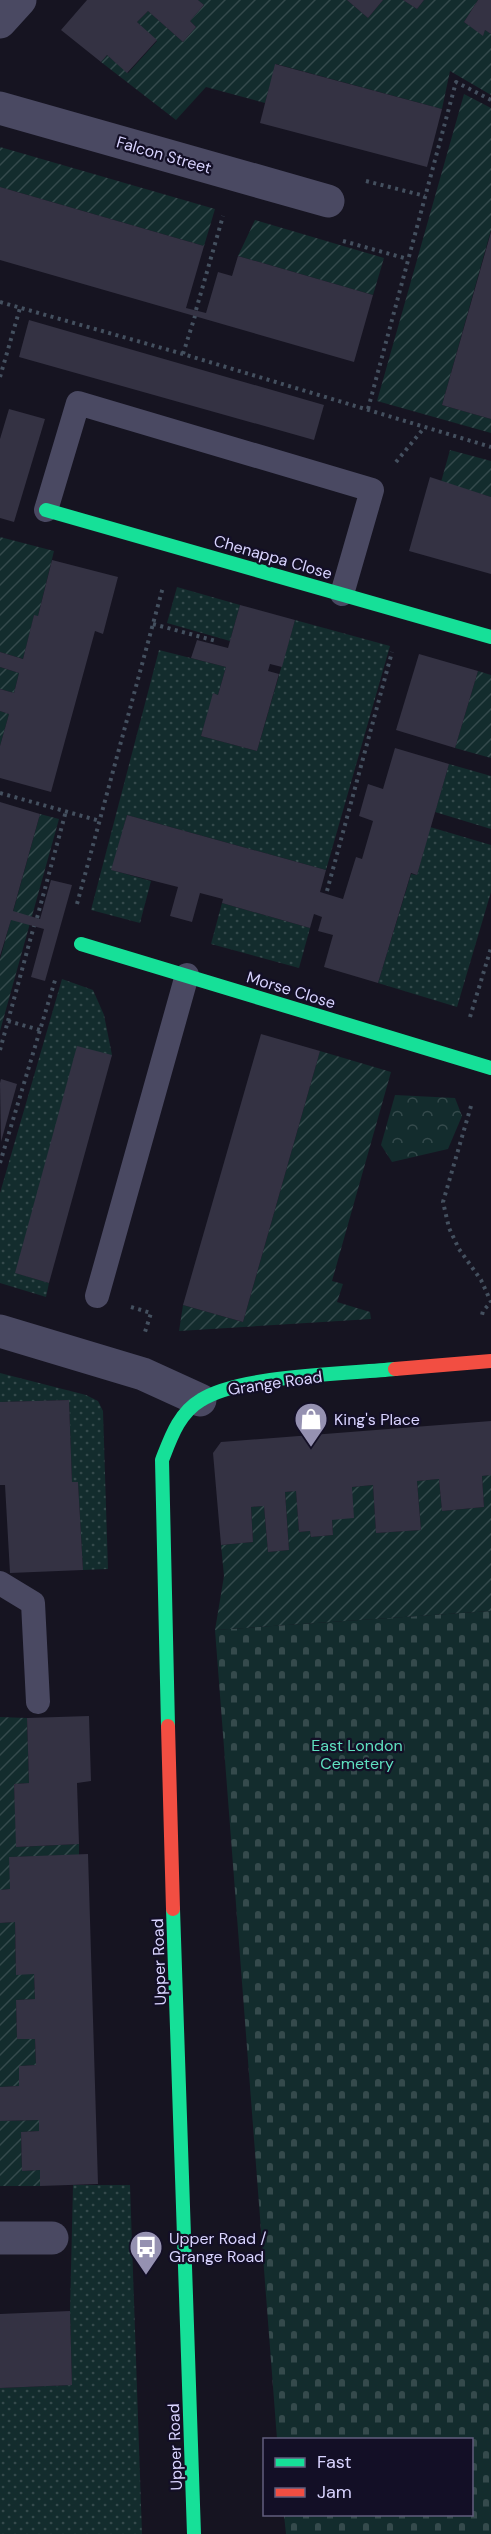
<svg xmlns="http://www.w3.org/2000/svg" width="491" height="2534" font-family="'DM Sans',sans-serif">
	<style>
		.grass { fill: url(#grass-dots) }
		.cemetery { fill: url(#cemetery-stones) }
		.park { fill: url(#park-crowns) }
		.garden { fill: url(#garden-furrows) }
		.building { fill: #343243 }
		.lines { fill: none; stroke-linecap: round; stroke-linejoin: round }
		.path { stroke: #44505f; stroke-width: 4; stroke-dasharray: 3 4.5; stroke-linecap: butt }
		.lane { stroke: #4a4962; stroke-width: 24 }
		.street { stroke: #4a4962; stroke-width: 33 }
		.fast { stroke: #16e098; stroke-width: 14 }
		.jam { stroke: #f24e42; stroke-width: 14 }
		.labels { text-anchor: middle; dominant-baseline: central; stroke-width: 4.5; stroke-linejoin: round; paint-order: stroke }
		.street-label { font-size: 16px; fill: #d9d4ff; stroke: #130f26 }
		.poi-label { font-size: 16px; fill: #d9d4ff; stroke: #130f26; text-anchor: start }
		.park-label { font-size: 16px; fill: #5fe0c0; stroke: #130f26 }
	</style>
	<defs>
		<pattern id="grass-dots" width="8" height="8" patternUnits="userSpaceOnUse" patternTransform="scale(1.5)"><rect width="8" height="8" fill="#132c2d"/><path d="M2 2h.1M6 6h.1" fill="none" stroke="#354a4c" stroke-width="1.8" stroke-linecap="round"/></pattern>
		<pattern id="cemetery-stones" width="16" height="16" patternUnits="userSpaceOnUse" patternTransform="scale(1.5)"><rect width="16" height="16" fill="#132c2d"/><path d="M2 7V4a2 2 0 0 1 4 0v3zM10 15v-3a2 2 0 0 1 4 0v3z" fill="#354a4c"/></pattern>
		<pattern id="park-crowns" width="20" height="18" patternUnits="userSpaceOnUse" patternTransform="scale(1.5)"><rect width="20" height="18" fill="#132c2d"/><path d="M2 6a3 3 0 1 1 6 0M12 15a3 3 0 1 1 6 0" fill="none" stroke="#354a4c"/></pattern>
		<pattern id="garden-furrows" width="10" height="10" patternUnits="userSpaceOnUse" patternTransform="scale(1.5)"><rect width="10" height="10" fill="#132c2d"/><path d="M-1 1l2-2M0 10L10 0M9 11l2-2" fill="none" stroke="#354a4c"/></pattern>
	</defs>
	<rect width="100%" height="100%" fill="#161421"/>
	<g class="grass">
		<path d="M 177,587 L 240,605 L 230,641 L 167,623 Z"/>
		<path d="M 295,620 L 390,646 L 326,870 L 127,815 L 112,870 L 151,881 L 140,923 L 91,910 L 159,650 L 226,667 L 218,695 L 214,694 L 201,736 L 257,751 Z"/>
		<path d="M 449,764 L 491,776 L 491,829 L 435,812 Z"/>
		<path d="M 430,827 L 491,845 L 491,892 L 457,1007 L 378,983 L 411,874 L 417,875 Z"/>
		<path d="M 222,903 L 310,928 L 299,968 L 211,944 Z"/>
		<path d="M 62,979 L 93,990 L 104,1015 L 112,1055 L 16,1273 L 49,1283 L 46,1297 L 0,1283 L 0,1193 Z"/>
		<path d="M 0,1373 L 86,1395 L 98,1401 L 103,1411 L 108,1569 L 83,1570 L 78,1483 L 72,1482 L 69,1400 L 0,1402 Z"/>
		<path d="M 73,2185 L 130,2185 L 142,2534 L 0,2534 L 0,2388 L 72,2385 L 70,2311 Z"/>
	</g>
	<path class="cemetery" d="M 491,1611 L 491,2534 L 286,2534 L 284,2515 L 472,2514 L 472,2440 L 277,2439 L 215,1630 Z"/>
	<path class="park" d="M 395,1095 L 455,1098 L 462,1116 L 448,1149 L 392,1162 L 381,1145 Z"/>
	<g class="garden">
		<path d="M 198,0 L 347,0 L 368,18 L 383,0 L 403,0 L 417,9 L 424,0 L 478,0 L 464,22 L 483,35 L 485,30 L 491,34 L 491,95 L 450,71 L 442,109 L 276,64 L 265,103 L 206,87 L 176,120 L 101,62 L 107,55 L 128,73 L 157,41 L 137,22 L 148,11 L 183,42 L 196,27 L 190,21 L 204,5 Z"/>
		<path d="M 464,94 L 491,108 L 491,230 L 442,405 L 491,419 L 491,433 L 377,401 Z"/>
		<path d="M 0,147 L 215,209 L 204,246 L 0,187 Z"/>
		<path d="M 255,220 L 384,258 L 373,295 L 238,256 Z"/>
		<path d="M 450,450 L 491,461 L 491,497 L 441,482 Z"/>
		<path d="M 0,537 L 54,551 L 38,616 L 34,616 L 23,659 L 0,652 Z"/>
		<path d="M 0,667 L 19,673 L 14,693 L 0,689 Z"/>
		<path d="M 478,671 L 491,675 L 491,758 L 455,748 Z"/>
		<path d="M 0,711 L 9,714 L 0,746 Z"/>
		<path d="M 40,814 L 59,819 L 0,1031 L 0,959 Z"/>
		<path d="M 320,1051 L 391,1072 L 332,1281 L 343,1284 L 337,1302 L 370,1312 L 371,1319 L 179,1331 L 183,1305 L 243,1322 Z"/>
		<path d="M 491,1475 L 491,1611 L 215,1630 L 224,1576 L 221,1545 L 253,1542 L 251,1507 L 264,1506 L 268,1552 L 289,1550 L 285,1492 L 296,1491 L 299,1532 L 310,1531 L 311,1537 L 333,1535 L 332,1520 L 352,1487 L 373,1485 L 376,1533 L 421,1530 L 417,1481 L 439,1479 L 442,1511 L 484,1507 L 482,1476 Z"/>
		<path d="M 0,1717 L 27,1718 L 29,1783 L 14,1784 L 17,1847 L 79,1844 L 79,1855 L 10,1857 L 10,1889 L 0,1890 Z"/>
		<path d="M 15,1922 L 16,1974 L 34,1974 L 35,1999 L 16,2000 L 17,2039 L 35,2039 L 36,2065 L 19,2066 L 19,2086 L 0,2087 L 0,1923 Z"/>
		<path d="M 39,2120 L 39,2131 L 21,2132 L 22,2171 L 40,2170 L 40,2186 L 0,2186 L 0,2121 Z"/>
	</g>
	<g class="building">
		<path d="M 87,0 L 198,0 L 204,5 L 190,21 L 196,27 L 183,42 L 148,11 L 137,22 L 157,40 L 127,73 L 107,55 L 101,62 L 61,30 Z"/>
		<path d="M 347,0 L 383,0 L 368,18 Z"/>
		<path d="M 403,0 L 424,0 L 417,9 Z"/>
		<path d="M 478,0 L 491,0 L 491,34 L 485,30 L 483,36 L 464,22 Z"/>
		<path d="M 275,64 L 442,109 L 427,167 L 260,123 Z"/>
		<path d="M 0,187 L 204,246 L 186,308 L 206,313 L 218,272 L 232,276 L 238,256 L 373,295 L 354,362 L 0,260 Z"/>
		<path d="M 491,232 L 491,419 L 442,405 Z"/>
		<path d="M 29,320 L 324,405 L 314,440 L 19,357 Z"/>
		<path d="M 9,409 L 45,419 L 14,522 L 0,518 L 0,439 Z"/>
		<path d="M 430,477 L 491,497 L 491,574 L 409,551 Z"/>
		<path d="M 52,560 L 118,577 L 103,634 L 95,631 L 51,792 L 0,778 L 0,746 L 9,714 L 0,711 L 0,689 L 14,693 L 19,673 L 0,667 L 0,652 L 23,659 L 34,615 L 38,616 Z"/>
		<path d="M 240,605 L 295,620 L 282,667 L 270,664 L 268,671 L 279,674 L 257,751 L 201,736 L 213,693 L 218,695 L 226,667 L 191,658 L 197,640 L 228,648 Z"/>
		<path d="M 419,654 L 478,671 L 455,748 L 396,730 Z"/>
		<path d="M 395,748 L 449,764 L 417,875 L 411,873 L 378,983 L 324,967 L 333,935 L 318,931 L 322,917 L 314,914 L 310,928 L 222,903 L 223,899 L 200,893 L 192,922 L 170,916 L 178,887 L 111,870 L 127,815 L 326,870 L 320,892 L 343,899 L 356,857 L 362,859 L 373,821 L 359,816 L 368,784 L 383,789 Z"/>
		<path d="M 0,802 L 40,814 L 13,911 L 40,919 L 51,880 L 72,885 L 45,981 L 31,977 L 44,929 L 11,920 L 0,956 Z"/>
		<path d="M 261,1034 L 320,1051 L 243,1322 L 183,1305 Z"/>
		<path d="M 77,1046 L 112,1055 L 49,1283 L 15,1273 Z"/>
		<path d="M 1,1079 L 17,1084 L 1,1142 L 0,1083 Z"/>
		<path d="M 69,1400 L 72,1482 L 78,1482 L 83,1570 L 10,1573 L 5,1485 L 0,1485 L 0,1402 Z"/>
		<path d="M 491,1421 L 491,1475 L 482,1476 L 484,1507 L 442,1511 L 439,1479 L 417,1481 L 421,1530 L 376,1533 L 373,1485 L 352,1487 L 354,1518 L 332,1520 L 333,1535 L 311,1537 L 310,1531 L 299,1532 L 296,1491 L 285,1492 L 289,1550 L 268,1552 L 264,1506 L 251,1507 L 253,1542 L 221,1545 L 213,1453 L 221,1442 Z"/>
		<path d="M 89,1716 L 91,1781 L 77,1783 L 79,1844 L 16,1847 L 14,1784 L 29,1783 L 27,1718 Z"/>
		<path d="M 88,1854 L 98,2184 L 40,2186 L 40,2170 L 22,2171 L 21,2132 L 39,2131 L 39,2120 L 0,2121 L 0,2087 L 19,2086 L 19,2066 L 36,2065 L 35,2039 L 17,2039 L 16,2000 L 35,1999 L 34,1974 L 16,1975 L 15,1922 L 0,1923 L 0,1890 L 10,1889 L 9,1857 Z"/>
		<path d="M 70,2311 L 72,2385 L 0,2388 L 0,2314 Z"/>
	</g>
	<g class="lines">
		<g class="path">
			<path d="M 366,181 L 425,196"/>
			<path d="M 343,241 L 408,259"/>
			<path d="M 0,302 L 183,354 L 491,447"/>
			<path d="M 196,310 L 223,216"/>
			<path d="M 183,354 L 195,316"/>
			<path d="M 0,377 L 20,308"/>
			<path d="M 368,409 L 456,82 L 491,100"/>
			<path d="M 396,462 L 424,428"/>
			<path d="M 153,624 L 216,641"/>
			<path d="M 0,793 L 100,821"/>
			<path d="M 327,891 L 392,652"/>
			<path d="M 77,904 L 163,587"/>
			<path d="M 37,918 L 66,811"/>
			<path d="M 470,1017 L 491,948"/>
			<path d="M 8,1021 L 40,1030"/>
			<path d="M 0,1050 L 34,926"/>
			<path d="M 471,1106 L 443,1202 L 449,1228 L 459,1249 L 481,1280 L 491,1302 L 483,1311 L 481,1319"/>
			<path d="M 0,1163 L 56,977"/>
			<path d="M 131,1307 L 151,1313 L 145,1332"/>
		</g>
		<g class="lane">
			<path d="M 46,510 L 78,403 L 372,490 L 342,594"/>
			<path d="M 97,1296 L 187,975"/>
			<path d="M 0,1583 L 33,1603 L 38,1702"/>
		</g>
		<g class="street">
			<path d="M 0,22 L 20,0"/>
			<path d="M 0,108 L 328,201"/>
			<path d="M 0,1331 L 143,1374 L 200,1400"/>
			<path d="M 0,2238 L 52,2238"/>
		</g>
		<g class="fast">
			<path d="M 46,510 L 491,637"/>
			<path d="M 81,944 L 491,1068"/>
			<path d="M 168,1726 L 162,1460 C 171,1437 179,1413 201,1400 C 240,1375 346,1374 395,1369"/>
			<path d="M 173,1909 L 194,2534"/>
		</g>
		<g class="jam">
			<path d="M 395,1369 L 491,1361"/>
			<path d="M 168,1726 L 173,1909"/>
		</g>
	</g>
	<defs>
		<g id="shop-pin" transform="scale(1.725)"><path d="M0 17L-7.5 6A9.5 9.5 0 1 1 7.5 6Z" fill="#9591b1" stroke="#130f26"/><path d="M-5-2.5h2.3a2.7 3.5 0 0 1 5.4 0H5L5.5 6h-11ZM-1.5-2.5h3a1.5 2.3 0 0 0-3 0Z" fill="#fff"/></g>
		<g id="bus-pin" transform="scale(1.725)"><path d="M0 17L-7.5 6A9.5 9.5 0 1 1 7.5 6Z" fill="#9591b1" stroke="#130f26"/><path d="M-5-6H5V4H4V6H2V4H-2V6H-4V4H-5ZM-3.5-4V0h7V-4ZM-3.5 1.2v1.5H-2V1.2ZM2 1.2v1.5H3.5V1.2Z" fill="#fff"/></g>
	</defs>
	<g fill-rule="evenodd">
		<use href="#shop-pin" x="311" y="1419"/>
		<use href="#bus-pin" x="146" y="2247"/>
	</g>
	<g class="labels">
		<g class="street-label">
			<text transform="translate(164 155) rotate(16)">Falcon Street</text>
			<text transform="translate(273 557) rotate(16)">Chenappa Close</text>
			<text transform="translate(291 990) rotate(17)">Morse Close</text>
			<text transform="translate(275 1383) rotate(-8)">Grange Road</text>
			<text transform="translate(159 1962) rotate(-92)">Upper Road</text>
			<text transform="translate(175 2447) rotate(-92)">Upper Road</text>
		</g>
		<g class="poi-label">
			<text x="334" y="1419">King's Place</text>
			<text x="169" y="2238">Upper Road /<tspan x="169" dy="18">Grange Road</tspan></text>
		</g>
		<g class="park-label">
			<text x="357" y="1745">East London<tspan x="357" dy="18">Cemetery</tspan></text>
		</g>
	</g>
	<rect x="263" y="2438" width="210" height="78" fill="#130f26" stroke="#625e7d" stroke-width="1.5"/>
	<rect x="275" y="2458" width="30" height="9" fill="#16e098" stroke="#625e7d" stroke-width="1.5"/>
	<text x="317" y="2468" font-size="18" fill="#d9d4ff">Fast</text>
	<rect x="275" y="2488" width="30" height="9" fill="#f24e42" stroke="#625e7d" stroke-width="1.5"/>
	<text x="317" y="2498" font-size="18" fill="#d9d4ff">Jam</text>
</svg>
